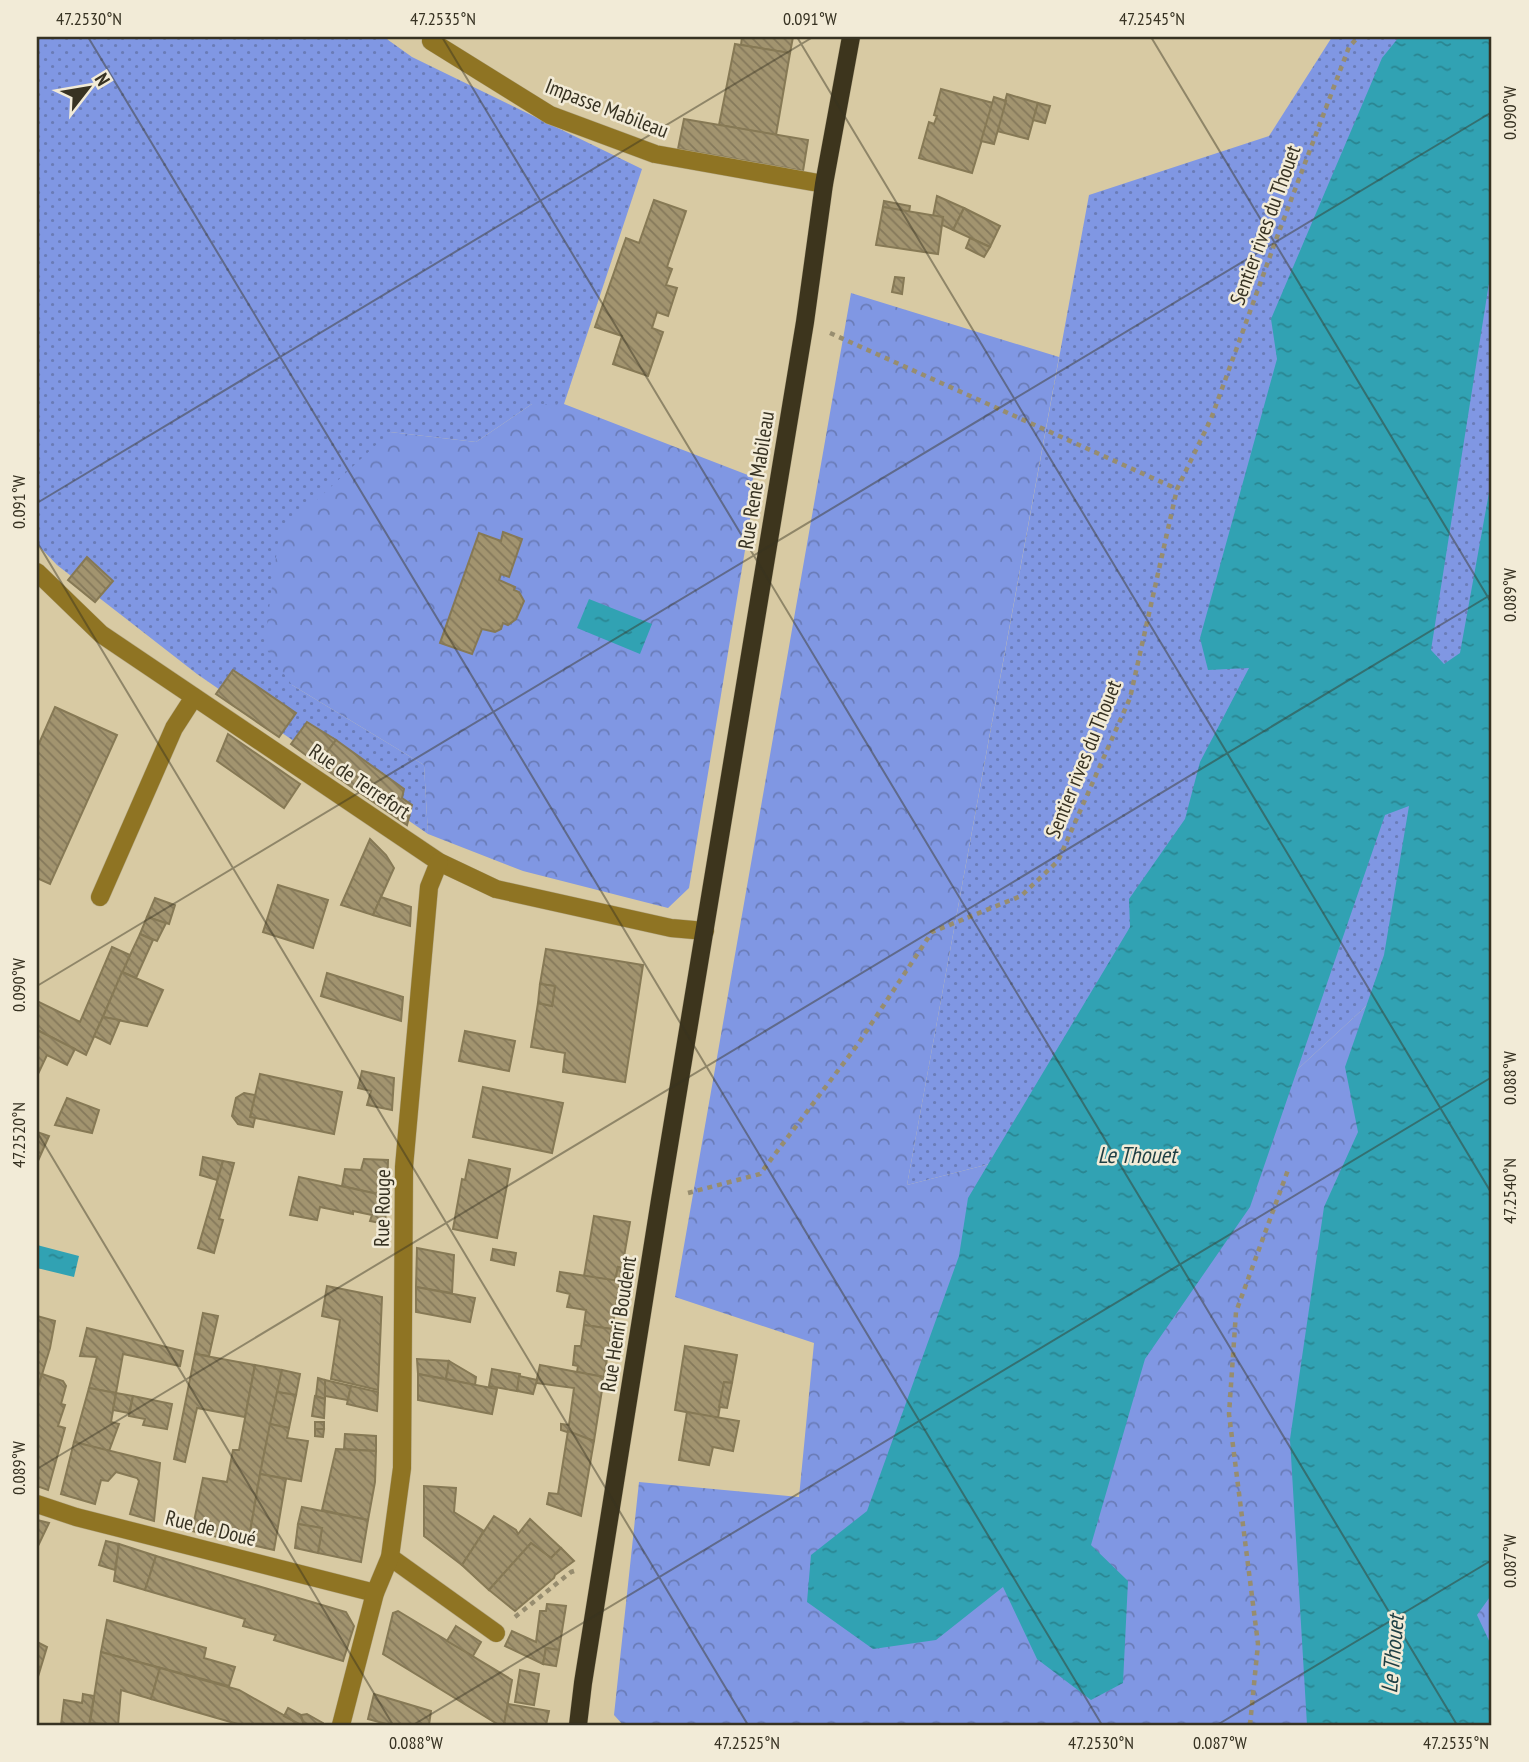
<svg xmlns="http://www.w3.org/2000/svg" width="1529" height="1762" font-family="'PT Sans Narrow',sans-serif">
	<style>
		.grass { fill: url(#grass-dots) }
		.forest { fill: url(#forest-crowns) }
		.water { fill: url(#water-ripples) }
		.building { fill: url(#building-back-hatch); stroke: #867955; stroke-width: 2 }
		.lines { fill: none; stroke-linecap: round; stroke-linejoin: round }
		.minor-casing { stroke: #b5a987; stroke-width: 19 }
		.major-casing { stroke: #b5a987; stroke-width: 19 }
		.path { stroke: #978d6f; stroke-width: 4.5; stroke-dasharray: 5 5; stroke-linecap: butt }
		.minor { stroke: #8f7423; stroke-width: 18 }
		.major { stroke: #3d351d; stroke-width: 18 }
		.ticks { fill: none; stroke: #373222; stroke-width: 2; stroke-opacity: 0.45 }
		.labels { text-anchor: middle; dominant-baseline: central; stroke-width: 5; stroke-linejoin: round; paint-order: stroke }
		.street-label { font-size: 21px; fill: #373222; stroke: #f2ebd7 }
		.water-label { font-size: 23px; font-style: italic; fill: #1e3f44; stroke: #f2ebd7 }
		.neatline { fill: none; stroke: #373222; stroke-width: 2.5 }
		.ticks-label { font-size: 18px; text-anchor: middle; fill: #373222 }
	</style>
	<defs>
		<pattern id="grass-dots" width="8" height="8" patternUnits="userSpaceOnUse" patternTransform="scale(1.75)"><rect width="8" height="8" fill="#8097e3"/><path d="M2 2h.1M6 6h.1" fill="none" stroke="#6a7cb8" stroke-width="1.8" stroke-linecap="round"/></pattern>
		<pattern id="forest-crowns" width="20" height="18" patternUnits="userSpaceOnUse" patternTransform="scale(1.75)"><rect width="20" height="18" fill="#8097e3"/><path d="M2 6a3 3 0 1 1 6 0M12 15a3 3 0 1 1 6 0" fill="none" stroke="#6a7cb8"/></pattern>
		<pattern id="water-ripples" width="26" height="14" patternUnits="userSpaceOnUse" patternTransform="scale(1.75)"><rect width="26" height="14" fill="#31a2b3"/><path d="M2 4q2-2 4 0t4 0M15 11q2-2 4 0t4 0" fill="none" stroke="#2a8591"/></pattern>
		<pattern id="building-back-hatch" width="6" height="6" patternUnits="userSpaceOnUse" patternTransform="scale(1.75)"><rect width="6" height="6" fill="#a2946f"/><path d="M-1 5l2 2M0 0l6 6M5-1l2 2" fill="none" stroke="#85795b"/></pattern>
	</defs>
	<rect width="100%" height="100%" fill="#d8caa3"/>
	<g class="grass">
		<path d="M 37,37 L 384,37 L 412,57 L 642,169 L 564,404 L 532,404 L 476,442 L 390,432 L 292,685 L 424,765 L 428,834 L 197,674 L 57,565 L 37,544 Z"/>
		<path d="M 1332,37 L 1492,37 L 1492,890 L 1273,1092 L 907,1185 L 1089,195 L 1269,136 Z"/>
	</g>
	<g class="forest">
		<path d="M 851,293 L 1059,357 L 907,1185 L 1273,1092 L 1492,890 L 1492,1725 L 623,1725 L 614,1715 L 639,1482 L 799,1497 L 814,1343 L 675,1297 Z"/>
		<path d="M 532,404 L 564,404 L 753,477 L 750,520 L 689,888 L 668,908 L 523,871 L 428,834 L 424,765 L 292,685 L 264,646 L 279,535 L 390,432 L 476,442 Z"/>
	</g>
	<g class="water">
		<path d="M 1399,37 L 1492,37 L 1492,264 L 1431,650 L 1444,664 L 1460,653 L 1492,476 L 1492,1594 L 1477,1615 L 1492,1647 L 1492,1725 L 1307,1725 L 1290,1439 L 1324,1207 L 1358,1132 L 1345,1067 L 1384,955 L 1409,806 L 1385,815 L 1250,1207 L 1145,1359 L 1091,1545 L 1128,1581 L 1123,1683 L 1091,1700 L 1037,1659 L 1003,1587 L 936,1640 L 873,1649 L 807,1602 L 811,1555 L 867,1511 L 959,1256 L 968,1198 L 1130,927 L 1129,899 L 1185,819 L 1200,762 L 1249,668 L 1208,670 L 1200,638 L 1277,359 L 1271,319 L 1382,58 Z"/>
		<path d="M 589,599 L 652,624 L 640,654 L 577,628 Z"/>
		<path d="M 37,1245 L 79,1256 L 74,1277 L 37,1268 Z"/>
	</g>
	<g class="building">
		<path d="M 742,37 L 793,37 L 790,53 L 741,45 Z"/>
		<path d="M 735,44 L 790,53 L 776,135 L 719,125 Z"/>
		<path d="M 941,89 L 993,103 L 972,173 L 919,158 L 929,122 L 934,124 L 937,116 L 934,115 Z"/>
		<path d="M 1007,94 L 1038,103 L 1028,139 L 997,131 Z"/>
		<path d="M 994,97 L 1006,101 L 994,144 L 981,141 Z"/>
		<path d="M 1038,103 L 1050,106 L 1045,123 L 1033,120 Z"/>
		<path d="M 684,119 L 808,140 L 803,171 L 678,149 Z"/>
		<path d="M 937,196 L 964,208 L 953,230 L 942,225 L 943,217 L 933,216 Z"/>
		<path d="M 654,200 L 686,211 L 667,267 L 672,269 L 666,285 L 677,288 L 668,316 L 657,312 L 652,328 L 663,332 L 648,376 L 613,364 L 622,336 L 595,327 L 626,238 L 639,243 Z"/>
		<path d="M 884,201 L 910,206 L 909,212 L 883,207 Z"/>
		<path d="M 883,207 L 943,217 L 938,254 L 876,245 Z"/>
		<path d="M 964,208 L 1000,226 L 990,247 L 953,230 Z"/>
		<path d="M 970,238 L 990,247 L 984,257 L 966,248 Z"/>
		<path d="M 895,277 L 904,278 L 902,294 L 892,292 Z"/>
		<path d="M 503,532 L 522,539 L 509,577 L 501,574 L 499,580 L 515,587 L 514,590 L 519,592 L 524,601 L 516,619 L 508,625 L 503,623 L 501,629 L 495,632 L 482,629 L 472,654 L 440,643 L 479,533 L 501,541 Z"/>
		<path d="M 87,557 L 113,581 L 95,602 L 68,580 Z"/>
		<path d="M 233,670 L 296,713 L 279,737 L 216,694 Z"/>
		<path d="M 55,707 L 117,735 L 50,884 L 37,878 L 37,748 Z"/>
		<path d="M 307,722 L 336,740 L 318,764 L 291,744 Z"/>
		<path d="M 228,734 L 300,784 L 284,808 L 217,761 Z"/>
		<path d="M 336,740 L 404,789 L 402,798 L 412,805 L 407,825 L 318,764 Z"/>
		<path d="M 370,839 L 386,855 L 394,868 L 373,915 L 341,905 Z"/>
		<path d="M 278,885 L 328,900 L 313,948 L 263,932 Z"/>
		<path d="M 381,897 L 411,907 L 410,926 L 373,915 Z"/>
		<path d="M 155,898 L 175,905 L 169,924 L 147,917 Z"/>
		<path d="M 147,917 L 166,923 L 157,941 L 140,934 Z"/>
		<path d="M 140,934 L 153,940 L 136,978 L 122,972 Z"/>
		<path d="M 112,947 L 130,955 L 86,1055 L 37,1030 L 37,1001 L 80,1022 Z"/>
		<path d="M 546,949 L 643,965 L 625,1082 L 563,1072 L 565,1053 L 531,1047 L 538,1003 L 552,1006 L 555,986 L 540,984 Z"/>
		<path d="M 122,972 L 163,990 L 147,1026 L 103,1017 Z"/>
		<path d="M 327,973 L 403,997 L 401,1021 L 321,996 Z"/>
		<path d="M 540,984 L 555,986 L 552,1006 L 538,1003 Z"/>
		<path d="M 103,1017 L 120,1020 L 110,1044 L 94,1036 Z"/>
		<path d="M 37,1030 L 75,1049 L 67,1065 L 47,1055 L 37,1076 Z"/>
		<path d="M 465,1031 L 515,1041 L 509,1071 L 459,1061 Z"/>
		<path d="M 362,1071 L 394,1078 L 392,1110 L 367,1105 L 371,1091 L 358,1088 Z"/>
		<path d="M 260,1074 L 342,1092 L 334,1134 L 250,1117 Z"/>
		<path d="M 483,1087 L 563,1103 L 552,1153 L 473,1137 Z"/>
		<path d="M 244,1093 L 255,1095 L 250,1117 L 255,1118 L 253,1127 L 238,1124 L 232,1116 L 236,1098 Z"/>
		<path d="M 67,1098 L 99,1110 L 92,1133 L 55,1125 Z"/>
		<path d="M 37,1132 L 49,1136 L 37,1163 Z"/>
		<path d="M 203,1157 L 223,1161 L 217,1180 L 200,1175 Z"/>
		<path d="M 364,1159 L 388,1160 L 387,1196 L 342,1186 L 345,1169 L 361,1170 Z"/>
		<path d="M 469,1160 L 510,1169 L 497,1238 L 453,1229 L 462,1179 L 465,1180 Z"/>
		<path d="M 223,1161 L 234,1163 L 219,1219 L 223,1220 L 214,1253 L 198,1248 Z"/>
		<path d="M 299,1177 L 387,1196 L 385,1224 L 370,1221 L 372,1215 L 353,1211 L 353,1214 L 320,1207 L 317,1220 L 290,1215 Z"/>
		<path d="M 594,1216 L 630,1222 L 622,1268 L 618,1267 L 615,1281 L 584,1276 Z"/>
		<path d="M 417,1248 L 454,1255 L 452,1293 L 416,1287 Z"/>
		<path d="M 493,1249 L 516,1253 L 514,1265 L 491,1260 Z"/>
		<path d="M 618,1267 L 622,1268 L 620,1281 L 615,1281 Z"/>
		<path d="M 560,1272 L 620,1281 L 612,1329 L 584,1325 L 586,1310 L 567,1307 L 570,1294 L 557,1291 Z"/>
		<path d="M 327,1286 L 382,1297 L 378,1390 L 331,1379 L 340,1320 L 322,1316 Z"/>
		<path d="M 416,1287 L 475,1298 L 470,1322 L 416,1312 Z"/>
		<path d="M 203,1313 L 218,1316 L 209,1356 L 195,1354 Z"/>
		<path d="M 37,1316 L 55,1321 L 50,1348 L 37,1391 Z"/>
		<path d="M 584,1325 L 612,1329 L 604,1377 L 577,1372 L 578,1366 L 573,1365 L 575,1346 L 581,1346 Z"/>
		<path d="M 87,1328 L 183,1351 L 180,1366 L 123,1354 L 116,1393 L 89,1388 L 97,1357 L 80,1356 Z"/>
		<path d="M 685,1346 L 737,1355 L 732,1383 L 724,1382 L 718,1418 L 675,1410 Z"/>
		<path d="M 195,1354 L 255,1365 L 245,1417 L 197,1408 L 185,1462 L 174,1459 Z"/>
		<path d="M 417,1359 L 449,1361 L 446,1379 L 418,1374 Z"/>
		<path d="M 449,1361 L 476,1377 L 475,1385 L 446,1379 Z"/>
		<path d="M 255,1365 L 282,1370 L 260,1474 L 248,1544 L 192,1531 L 203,1478 L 227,1482 L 233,1450 L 239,1450 Z"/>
		<path d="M 540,1365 L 604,1377 L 594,1441 L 561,1430 L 561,1424 L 569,1425 L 574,1388 L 536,1383 Z"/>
		<path d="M 492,1369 L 520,1374 L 517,1391 L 489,1386 Z"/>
		<path d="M 282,1370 L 300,1374 L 296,1395 L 277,1392 Z"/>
		<path d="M 42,1374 L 63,1381 L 66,1386 L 61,1404 L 65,1405 L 58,1426 L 65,1428 L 48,1490 L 37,1486 L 37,1391 Z"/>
		<path d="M 418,1374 L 497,1389 L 492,1414 L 418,1400 Z"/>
		<path d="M 519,1376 L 537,1380 L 533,1394 L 517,1391 Z"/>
		<path d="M 318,1378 L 325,1380 L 325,1399 L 316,1396 Z"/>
		<path d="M 325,1380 L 351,1386 L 348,1400 L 325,1396 Z"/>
		<path d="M 724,1382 L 732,1383 L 727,1408 L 719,1407 Z"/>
		<path d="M 351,1386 L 378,1392 L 377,1411 L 347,1404 Z"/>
		<path d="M 89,1388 L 116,1393 L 111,1422 L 119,1424 L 109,1451 L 74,1442 Z"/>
		<path d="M 277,1392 L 296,1395 L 289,1428 L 270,1424 Z"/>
		<path d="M 116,1393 L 133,1396 L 129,1413 L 113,1410 Z"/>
		<path d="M 133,1396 L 172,1404 L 167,1429 L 143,1425 L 145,1419 L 129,1416 Z"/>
		<path d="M 315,1396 L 325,1399 L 324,1418 L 312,1416 Z"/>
		<path d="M 687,1412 L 739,1421 L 733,1451 L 713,1447 L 709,1465 L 679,1460 Z"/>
		<rect x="315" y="1422" width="9" height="7"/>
		<path d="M 270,1424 L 289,1428 L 287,1438 L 308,1441 L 301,1481 L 260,1474 Z"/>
		<path d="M 315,1429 L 324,1429 L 323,1437 L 315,1436 Z"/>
		<path d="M 568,1431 L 594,1441 L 581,1516 L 547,1504 L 549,1493 L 558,1494 Z"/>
		<path d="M 345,1434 L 376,1436 L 376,1451 L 344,1449 Z"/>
		<path d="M 74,1442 L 160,1463 L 154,1521 L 130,1514 L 139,1481 L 137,1478 L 116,1472 L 108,1481 L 101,1480 L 95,1504 L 61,1494 Z"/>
		<path d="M 336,1449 L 376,1451 L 375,1482 L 368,1520 L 322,1510 Z"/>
		<path d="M 260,1474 L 286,1479 L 274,1550 L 248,1544 Z"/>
		<path d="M 424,1486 L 456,1488 L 454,1512 L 484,1531 L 462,1565 L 424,1536 Z"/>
		<path d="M 302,1507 L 368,1520 L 361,1562 L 318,1553 L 322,1528 L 298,1524 Z"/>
		<path d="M 494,1516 L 516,1530 L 518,1534 L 530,1519 L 561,1548 L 551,1558 L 531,1543 L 489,1590 L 462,1565 Z"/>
		<path d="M 37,1520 L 49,1523 L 37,1548 Z"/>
		<path d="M 298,1524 L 322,1528 L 318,1553 L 295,1548 Z"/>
		<path d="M 106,1541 L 119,1544 L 115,1570 L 99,1565 Z"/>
		<path d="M 531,1543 L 551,1558 L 561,1548 L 574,1561 L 555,1575 L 554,1578 L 515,1611 L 489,1590 Z"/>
		<path d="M 119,1544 L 156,1556 L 145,1590 L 114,1581 Z"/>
		<path d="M 156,1556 L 346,1612 L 354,1626 L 343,1661 L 274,1640 L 276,1635 L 243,1626 L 245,1619 L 145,1590 Z"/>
		<path d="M 547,1604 L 566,1606 L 559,1650 L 546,1648 L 543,1664 L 505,1646 L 512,1631 L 536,1642 L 540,1611 L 546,1611 Z"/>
		<path d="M 398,1611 L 512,1680 L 504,1725 L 499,1725 L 383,1654 L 393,1613 Z"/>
		<path d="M 107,1620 L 206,1648 L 204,1658 L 235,1667 L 229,1686 L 101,1652 Z"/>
		<path d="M 456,1626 L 481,1642 L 473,1656 L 447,1641 Z"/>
		<path d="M 37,1642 L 47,1647 L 37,1680 Z"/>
		<path d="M 546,1648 L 559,1650 L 556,1666 L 543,1664 Z"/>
		<path d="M 101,1652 L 160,1668 L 151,1699 L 121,1690 L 118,1725 L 90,1723 Z"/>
		<path d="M 160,1668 L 239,1690 L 301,1725 L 241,1725 L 151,1699 Z"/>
		<path d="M 520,1670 L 539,1674 L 534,1705 L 515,1702 Z"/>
		<path d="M 83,1694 L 94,1696 L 89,1725 L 61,1725 L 64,1700 L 82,1703 Z"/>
		<path d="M 374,1694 L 431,1711 L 429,1725 L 390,1725 L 368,1719 Z"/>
		<path d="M 508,1704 L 549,1711 L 546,1725 L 504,1724 Z"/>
		<path d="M 288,1708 L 301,1715 L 303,1722 L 309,1725 L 301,1725 L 284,1716 Z"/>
		<path d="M 307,1714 L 323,1723 L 323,1725 L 309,1725 L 303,1722 L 301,1715 Z"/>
	</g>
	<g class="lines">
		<g class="minor-casing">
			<g id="minor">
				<path d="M 431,41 L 550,115 L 655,154 L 824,184"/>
				<path d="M 37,572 L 101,634 L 439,862 L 496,889 L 671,928 L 705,931"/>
				<path d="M 100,897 L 174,728 L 194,697"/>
				<path d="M 37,1504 L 76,1517 L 375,1593"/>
				<path d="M 390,1557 L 496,1633"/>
				<path d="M 341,1725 L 375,1593 L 390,1557 L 402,1468 L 404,1167 L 429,887 L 439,862"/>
			</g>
		</g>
		<g class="major-casing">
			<path id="major" d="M 578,1725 L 583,1683 L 660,1200 L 805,322 L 824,184 L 851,37"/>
		</g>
		<g class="path">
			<path d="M 830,333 L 1177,489"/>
			<path d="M 688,1193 L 760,1174 L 858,1044 L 932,932 L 1021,896 L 1058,861 L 1130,698 L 1177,489 L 1211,419 L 1277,237 L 1349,47 L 1358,37"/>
			<path d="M 515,1617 L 571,1572 L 574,1571"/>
			<path d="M 1250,1725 L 1258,1644 L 1229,1414 L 1236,1312 L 1288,1170"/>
		</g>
		<use href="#minor" class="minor"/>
		<use href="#major" class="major"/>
	</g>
	<path class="ticks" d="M 88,37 L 1102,1725M 442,37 L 1457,1725M 797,37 L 1492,1194M 1151,37 L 1492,604M 37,503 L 813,37M 37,542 L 748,1725M 37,986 L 1492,112M 37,1132 L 393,1725M 37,1469 L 1492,594M 37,1722 L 39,1725M 413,1725 L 1492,1077M 1217,1725 L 1492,1560"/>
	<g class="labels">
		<g class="street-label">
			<text transform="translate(607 108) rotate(21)">Impasse Mabileau</text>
			<text transform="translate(1265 225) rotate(-70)">Sentier rives du Thouet</text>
			<text transform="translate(756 480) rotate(-81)">Rue René Mabileau</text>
			<text transform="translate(1083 759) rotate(-68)">Sentier rives du Thouet</text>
			<text transform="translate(360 781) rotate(34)">Rue de Terrefort</text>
			<text transform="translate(382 1208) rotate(-89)">Rue Rouge</text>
			<text transform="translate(618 1324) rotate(-81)">Rue Henri Boudent</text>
			<text transform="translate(211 1528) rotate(14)">Rue de Doué</text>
		</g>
		<g class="water-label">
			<text x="1137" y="1154">Le Thouet</text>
			<text transform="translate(1392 1654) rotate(-85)">Le Thouet</text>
		</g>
	</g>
	<rect width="1529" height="1762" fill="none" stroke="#f2ebd7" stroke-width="77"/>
	<g transform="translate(88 88) rotate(59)" stroke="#f2ebd7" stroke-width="5" paint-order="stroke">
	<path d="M0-5L12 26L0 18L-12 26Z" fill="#373222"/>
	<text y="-10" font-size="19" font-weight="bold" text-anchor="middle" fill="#373222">N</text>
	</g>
	<rect x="38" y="38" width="1452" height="1686" class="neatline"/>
	<g class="ticks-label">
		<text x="89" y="25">47.2530°N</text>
		<text x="443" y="25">47.2535°N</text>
		<text x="810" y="25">0.091°W</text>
		<text x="1152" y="25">47.2545°N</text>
		<text transform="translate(1510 113) rotate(-90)" y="6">0.090°W</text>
		<text transform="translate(19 502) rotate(-90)" y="6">0.091°W</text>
		<text transform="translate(1510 595) rotate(-90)" y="6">0.089°W</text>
		<text transform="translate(19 985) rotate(-90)" y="6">0.090°W</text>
		<text transform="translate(1510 1078) rotate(-90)" y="6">0.088°W</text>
		<text transform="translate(19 1135) rotate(-90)" y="6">47.2520°N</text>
		<text transform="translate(1510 1191) rotate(-90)" y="6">47.2540°N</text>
		<text transform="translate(19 1468) rotate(-90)" y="6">0.089°W</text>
		<text transform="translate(1510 1561) rotate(-90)" y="6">0.087°W</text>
		<text x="416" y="1749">0.088°W</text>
		<text x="747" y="1749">47.2525°N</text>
		<text x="1101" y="1749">47.2530°N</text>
		<text x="1220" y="1749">0.087°W</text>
		<text x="1456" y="1749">47.2535°N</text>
	</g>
</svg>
